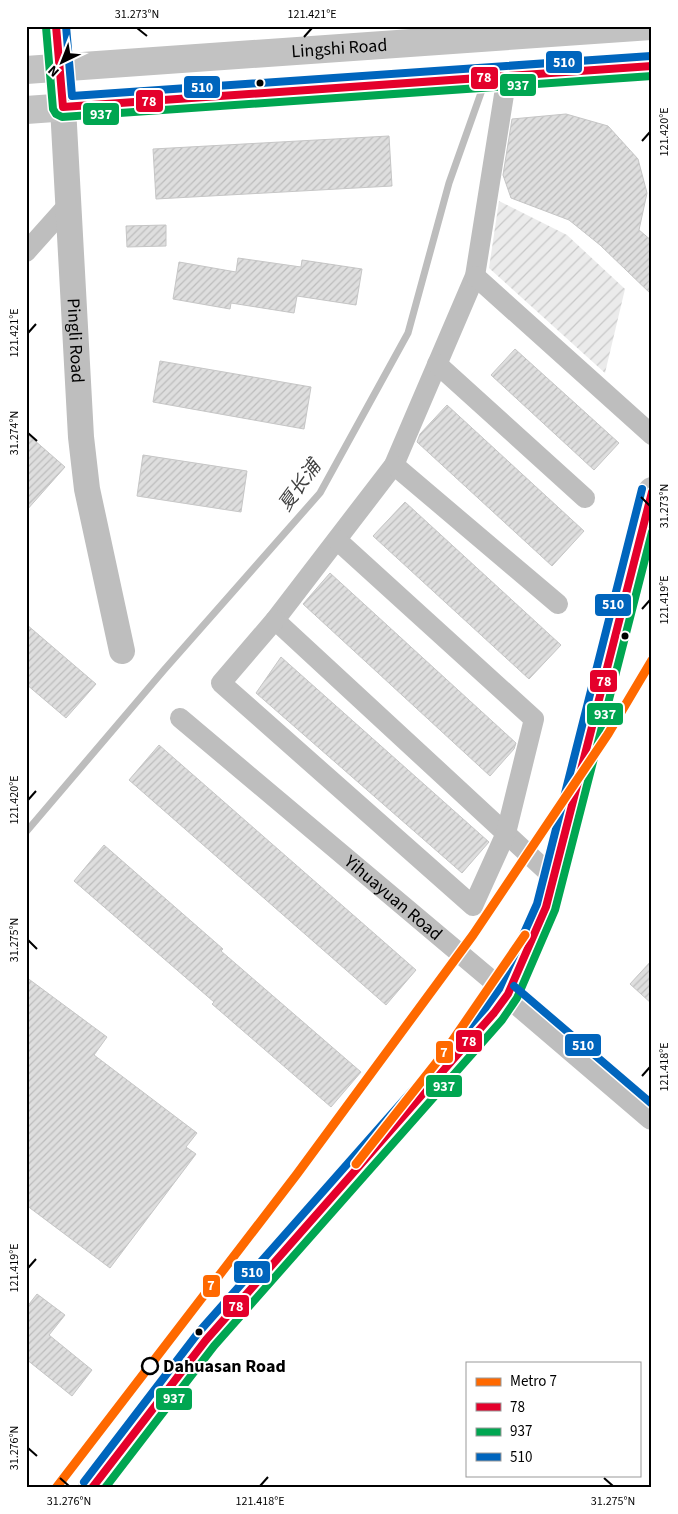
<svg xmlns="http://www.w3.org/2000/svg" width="678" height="1514" font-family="'Source Sans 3','Noto Sans SC',sans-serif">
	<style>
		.garden { fill: url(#garden-furrows) }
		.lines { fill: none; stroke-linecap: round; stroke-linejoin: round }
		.stream { stroke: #bdbdbd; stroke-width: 7 }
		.building { fill: url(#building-hatch); stroke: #c6c6c6 }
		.minor { stroke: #bebebe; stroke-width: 20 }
		.tertiary { stroke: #bebebe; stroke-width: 26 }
		.secondary { stroke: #c2c2c2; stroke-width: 28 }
		.bus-1-casing { stroke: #fff; stroke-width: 11 }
		.bus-2-casing { stroke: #fff; stroke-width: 11 }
		.bus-3-casing { stroke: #fff; stroke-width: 11 }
		.bus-1 { stroke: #e4002b; stroke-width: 8 }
		.bus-2 { stroke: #00a651; stroke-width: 8 }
		.bus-3 { stroke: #0065bd; stroke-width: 8 }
		.metro-1-casing { stroke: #fff; stroke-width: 12 }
		.metro-1 { stroke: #ff6900; stroke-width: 9 }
		.ticks { fill: none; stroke: #000; stroke-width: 2 }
		.bus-dot { fill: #000; stroke: #fff; stroke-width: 2 }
		.stop-dot { fill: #fff; stroke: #000; stroke-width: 2.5 }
		.labels { text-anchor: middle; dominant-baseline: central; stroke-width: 4; stroke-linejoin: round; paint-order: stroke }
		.street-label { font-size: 18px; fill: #000; stroke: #fff }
		.stop-label { font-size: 18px; font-weight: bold; fill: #000; stroke: #fff; text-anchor: start }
		.water-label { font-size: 19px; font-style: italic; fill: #424242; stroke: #fff }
		.line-badge { stroke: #fff; stroke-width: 2 }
		.badge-label { font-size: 14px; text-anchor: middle; font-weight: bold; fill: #fff }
		.neatline { fill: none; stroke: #000; stroke-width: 2 }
		.ticks-label { font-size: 12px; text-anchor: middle; fill: #000 }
	</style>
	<defs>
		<pattern id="garden-furrows" width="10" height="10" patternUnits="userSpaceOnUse" patternTransform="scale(1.25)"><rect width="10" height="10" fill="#ebebeb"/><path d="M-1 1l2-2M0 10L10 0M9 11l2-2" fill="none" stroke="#c8c8c8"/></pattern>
		<pattern id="building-hatch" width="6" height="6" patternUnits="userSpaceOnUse" patternTransform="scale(1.25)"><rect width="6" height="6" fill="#dedede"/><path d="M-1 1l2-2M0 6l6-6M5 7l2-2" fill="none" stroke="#bdbdbd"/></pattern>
	</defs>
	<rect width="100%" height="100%" fill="#fff"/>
	<path class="garden" d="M 499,201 L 567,235 L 625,289 L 605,373 L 489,268 Z"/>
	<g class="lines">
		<path class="stream" d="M 26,832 L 164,670 L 320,493 L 408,333 L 449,183 L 482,90"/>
	</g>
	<g class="building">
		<path d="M 566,114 L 608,126 L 638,159 L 647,193 L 639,230 L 652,241 L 652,295 L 600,245 L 569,220 L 511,198 L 503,175 L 512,119 Z"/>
		<path d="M 389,136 L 392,186 L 156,199 L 153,149 Z"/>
		<path d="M 166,225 L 166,246 L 127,247 L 126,226 Z"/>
		<path d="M 238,258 L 301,267 L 302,260 L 362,269 L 356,305 L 297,296 L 294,313 L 231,303 L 230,309 L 173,299 L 179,262 L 236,272 Z"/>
		<path d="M 515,349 L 619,443 L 594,470 L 491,375 Z"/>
		<path d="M 160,361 L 311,387 L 304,429 L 153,402 Z"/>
		<path d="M 447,405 L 584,531 L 552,566 L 417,442 L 420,434 Z"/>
		<path d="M 26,433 L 65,467 L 26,511 Z"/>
		<path d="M 143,455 L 247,471 L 241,512 L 137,496 Z"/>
		<path d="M 405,502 L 561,645 L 529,679 L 373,536 Z"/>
		<path d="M 330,573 L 516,743 L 514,749 L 490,776 L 303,604 Z"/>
		<path d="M 26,624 L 96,684 L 66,718 L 26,684 Z"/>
		<path d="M 281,657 L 489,842 L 462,873 L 256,693 Z"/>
		<path d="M 159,745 L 416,970 L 386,1005 L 129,780 Z"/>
		<path d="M 104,845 L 223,949 L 221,951 L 361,1072 L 331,1107 L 212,1004 L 214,1002 L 74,881 Z"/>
		<path d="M 652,960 L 652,1004 L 630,984 Z"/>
		<path d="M 26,977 L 107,1037 L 94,1055 L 197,1133 L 186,1147 L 196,1154 L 110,1268 L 26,1205 Z"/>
		<path d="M 37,1294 L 65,1315 L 49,1335 L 92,1370 L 72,1396 L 26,1359 L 26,1308 Z"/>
	</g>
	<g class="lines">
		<g class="minor">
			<path d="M 59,68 L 63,107"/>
			<path d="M 507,76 L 475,276 L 394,465 L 275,620 L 553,877"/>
			<path d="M 26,252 L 68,205"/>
			<path d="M 475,276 L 652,435"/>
			<path d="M 437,364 L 585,498"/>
			<path d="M 394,465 L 558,604"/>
			<path d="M 275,620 L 221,683 L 473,906 L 506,833 L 534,719 L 337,540"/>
			<path id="s1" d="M 180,718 L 508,994"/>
		</g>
		<g class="tertiary">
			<path d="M 56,26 L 59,68"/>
			<path id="s2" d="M 63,107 L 81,437 L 87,489 L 122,651"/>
			<path d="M 508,994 L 652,1117"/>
		</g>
		<g class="secondary">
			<path id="s3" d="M 26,70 L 651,26"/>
			<path d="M 26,110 L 652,66"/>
			<path d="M 92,1488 L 206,1340 L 494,1013 L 508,994 L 546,907 L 652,491"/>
		</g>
		<g class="bus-1-casing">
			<g id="bus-1">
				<path d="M 56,26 L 63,107 L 652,66"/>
				<path d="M 92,1488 L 206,1340 L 494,1013 L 508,994 L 546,907 L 652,492"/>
			</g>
		</g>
		<g class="bus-2-casing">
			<g id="bus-2">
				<path d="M 46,27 L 53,109 L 56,114 L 62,117 L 652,76"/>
				<path d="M 105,1488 L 214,1346 L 502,1020 L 517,998 L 555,910 L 652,532"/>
			</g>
		</g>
		<g class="bus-3-casing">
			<g id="bus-3">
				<path d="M 66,26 L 72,96 L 651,56"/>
				<path d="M 514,986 L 652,1104"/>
				<path d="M 84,1482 L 198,1333 L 486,1007 L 499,989 L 537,904 L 642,489"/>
			</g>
		</g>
		<use href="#bus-1" class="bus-1"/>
		<use href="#bus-2" class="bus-2"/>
		<use href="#bus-3" class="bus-3"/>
		<g class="metro-1-casing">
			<g id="metro-1">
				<path d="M 356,1164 L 444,1053 L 525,935"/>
				<path d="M 56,1488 L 297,1174 L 473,935 L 608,734 L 652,660"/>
			</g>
		</g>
		<use href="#metro-1" class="metro-1"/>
	</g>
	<path class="ticks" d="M 137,28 L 147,36M 304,37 L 312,28M 642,141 L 650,132M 28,333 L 36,324M 28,433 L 37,441M 641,497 L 650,506M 642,609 L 650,600M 28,800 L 36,791M 28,940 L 37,949M 642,1076 L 650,1067M 28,1268 L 36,1259M 28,1448 L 37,1456M 60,1478 L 69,1486M 604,1478 L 613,1486M 260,1486 L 268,1477"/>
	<g class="bus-dot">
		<circle cx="260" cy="83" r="4.5"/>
		<circle cx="625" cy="636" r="4.5"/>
		<circle cx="199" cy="1332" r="4.5"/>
	</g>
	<circle class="stop-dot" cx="150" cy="1366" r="8"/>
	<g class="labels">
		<g class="street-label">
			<text stroke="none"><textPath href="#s3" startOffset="314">Lingshi Road</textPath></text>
			<text stroke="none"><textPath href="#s2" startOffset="234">Pingli Road</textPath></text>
			<text stroke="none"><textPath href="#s1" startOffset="279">Yihuayuan Road</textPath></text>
		</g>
		<g class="stop-label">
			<text x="163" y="1366">Dahuasan Road</text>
		</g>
		<g class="water-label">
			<text transform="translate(300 486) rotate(-54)">夏长浦</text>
		</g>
	</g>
	<g class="line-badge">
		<rect x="545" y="50" width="38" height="24" rx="5" fill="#0065bd"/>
		<rect x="470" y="66" width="29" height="24" rx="5" fill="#e4002b"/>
		<rect x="499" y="73" width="38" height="24" rx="5" fill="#00a651"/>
		<rect x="183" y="75" width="38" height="24" rx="5" fill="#0065bd"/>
		<rect x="135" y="89" width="29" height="24" rx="5" fill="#e4002b"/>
		<rect x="82" y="102" width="38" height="24" rx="5" fill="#00a651"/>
		<rect x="594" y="593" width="38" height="24" rx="5" fill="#0065bd"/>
		<rect x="589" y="669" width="29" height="24" rx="5" fill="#e4002b"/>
		<rect x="586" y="702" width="38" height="24" rx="5" fill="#00a651"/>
		<rect x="455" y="1029" width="28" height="24" rx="5" fill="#e4002b"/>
		<rect x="564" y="1033" width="38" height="24" rx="5" fill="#0065bd"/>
		<rect x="435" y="1040" width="19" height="24" rx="5" fill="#ff6900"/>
		<rect x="425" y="1074" width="38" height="24" rx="5" fill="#00a651"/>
		<rect x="233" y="1260" width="38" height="24" rx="5" fill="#0065bd"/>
		<rect x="202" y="1274" width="19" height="24" rx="5" fill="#ff6900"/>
		<rect x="222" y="1294" width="28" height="24" rx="5" fill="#e4002b"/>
		<rect x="155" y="1387" width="38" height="24" rx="5" fill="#00a651"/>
	</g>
	<g class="badge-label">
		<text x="564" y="67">510</text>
		<text x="484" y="82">78</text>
		<text x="518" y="90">937</text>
		<text x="202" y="92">510</text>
		<text x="149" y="106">78</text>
		<text x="101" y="119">937</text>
		<text x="613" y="609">510</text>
		<text x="604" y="686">78</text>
		<text x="605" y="719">937</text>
		<text x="469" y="1046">78</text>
		<text x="583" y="1050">510</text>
		<text x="444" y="1057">7</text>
		<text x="444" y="1091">937</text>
		<text x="252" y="1277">510</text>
		<text x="211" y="1290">7</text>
		<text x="236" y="1311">78</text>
		<text x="174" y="1403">937</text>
	</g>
	<rect width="678" height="1514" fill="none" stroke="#ffffff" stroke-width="55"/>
	<rect x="466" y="1362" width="175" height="115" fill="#ffffff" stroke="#999999"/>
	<rect x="476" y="1378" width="25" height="8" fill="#ff6900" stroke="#999999"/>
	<text x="510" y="1386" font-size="15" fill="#000000">Metro 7</text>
	<rect x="476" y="1403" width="25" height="8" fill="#e4002b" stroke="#999999"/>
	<text x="510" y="1412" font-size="15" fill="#000000">78</text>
	<rect x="476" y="1428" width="25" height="8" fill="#00a651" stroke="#999999"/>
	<text x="510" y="1436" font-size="15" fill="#000000">937</text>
	<rect x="476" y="1453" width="25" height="8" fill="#0065bd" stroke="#999999"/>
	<text x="510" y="1462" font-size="15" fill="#000000">510</text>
	<g transform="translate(62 62) rotate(223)" stroke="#ffffff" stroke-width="4" paint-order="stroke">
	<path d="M0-4L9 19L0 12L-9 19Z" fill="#000000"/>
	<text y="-8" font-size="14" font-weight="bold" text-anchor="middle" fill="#000000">N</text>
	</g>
	<rect x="28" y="28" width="622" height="1458" class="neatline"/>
	<g class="ticks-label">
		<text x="137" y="18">31.273°N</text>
		<text x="312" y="18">121.421°E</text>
		<text transform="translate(664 132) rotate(-90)" y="4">121.420°E</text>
		<text transform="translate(14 333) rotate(-90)" y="4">121.421°E</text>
		<text transform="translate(14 433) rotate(-90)" y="4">31.274°N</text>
		<text transform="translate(664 506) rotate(-90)" y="4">31.273°N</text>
		<text transform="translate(664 600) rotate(-90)" y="4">121.419°E</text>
		<text transform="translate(14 800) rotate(-90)" y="4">121.420°E</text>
		<text transform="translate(14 940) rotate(-90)" y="4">31.275°N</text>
		<text transform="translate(664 1067) rotate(-90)" y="4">121.418°E</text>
		<text transform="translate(14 1268) rotate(-90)" y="4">121.419°E</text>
		<text transform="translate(14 1448) rotate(-90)" y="4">31.276°N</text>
		<text x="69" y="1505">31.276°N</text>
		<text x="260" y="1505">121.418°E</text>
		<text x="613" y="1505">31.275°N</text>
	</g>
</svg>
